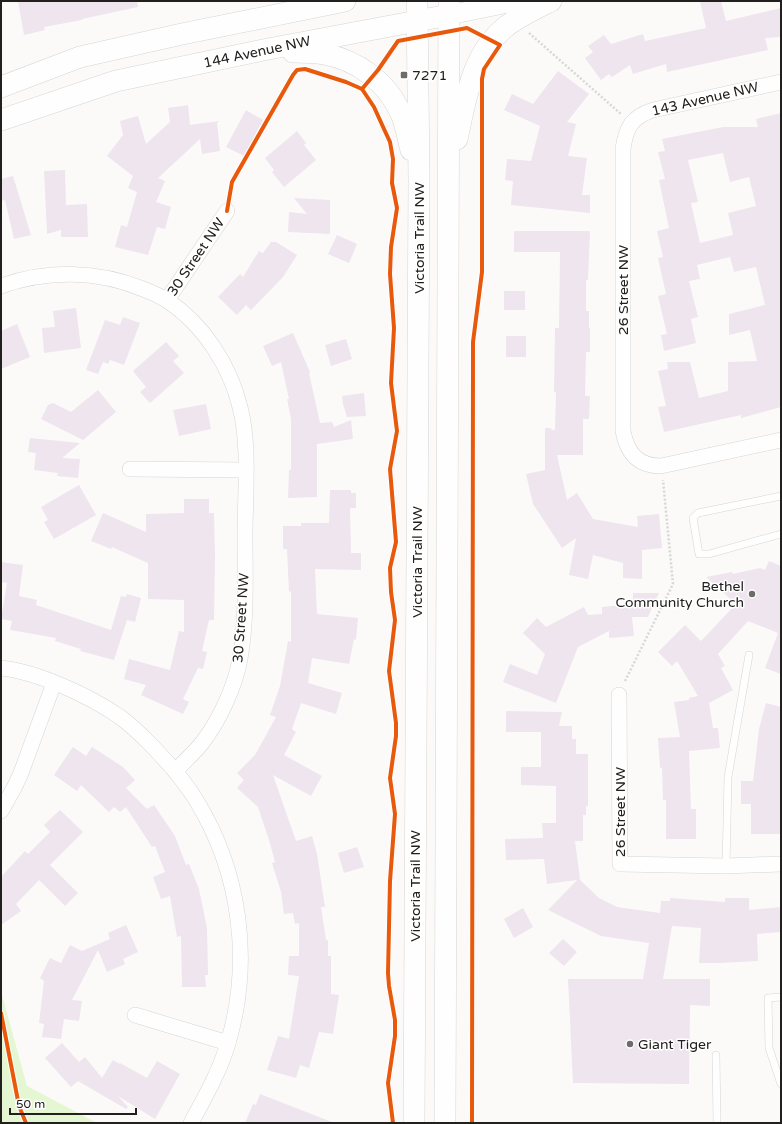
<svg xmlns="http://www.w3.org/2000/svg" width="782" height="1124" font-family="'Varela Round',sans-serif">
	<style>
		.green { fill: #e5f7d2 }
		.building { fill: #eee5ef; fill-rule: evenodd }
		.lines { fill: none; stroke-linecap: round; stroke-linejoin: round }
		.service-casing { stroke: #d6d5d3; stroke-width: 8 }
		.minor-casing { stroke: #d6d5d3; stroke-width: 16 }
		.tertiary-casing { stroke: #d6d5d3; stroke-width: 20 }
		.secondary-casing { stroke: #d6d5d3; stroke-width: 22 }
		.path { stroke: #d7d7d7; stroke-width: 2.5; stroke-dasharray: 2 2; stroke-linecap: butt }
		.service { stroke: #fffefe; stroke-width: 7 }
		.minor { stroke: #fffefe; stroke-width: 15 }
		.tertiary { stroke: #fffefe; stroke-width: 19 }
		.secondary { stroke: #fffefe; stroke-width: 21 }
		.cycleway-casing { stroke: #fff; stroke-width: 6 }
		.cycleway { stroke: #e8590c; stroke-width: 4 }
		.poi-dot { fill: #6e6c6a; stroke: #fff; stroke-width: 1.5 }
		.labels { text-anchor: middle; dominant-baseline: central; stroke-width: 3; stroke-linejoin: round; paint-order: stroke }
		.street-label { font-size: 14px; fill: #21201e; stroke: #fff }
		.poi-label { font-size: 14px; fill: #21201e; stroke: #fff; text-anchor: start }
	</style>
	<rect width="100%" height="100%" fill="#fcfaf8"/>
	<path class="green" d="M 1,991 L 27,1086 L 97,1123 L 1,1123 Z"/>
	<g class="building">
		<path d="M 18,1 L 137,1 L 138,7 L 82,19 L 82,20 L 44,27 L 45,30 L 24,35 Z"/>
		<path d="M 700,1 L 721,1 L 726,21 L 781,8 L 781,37 L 765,38 L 768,50 L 667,72 L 666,64 L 633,74 L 630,65 L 612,77 L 609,74 L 601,80 L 585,58 L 593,52 L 588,46 L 604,35 L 611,44 L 643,34 L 645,41 L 706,28 Z"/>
		<path d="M 558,71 L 589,94 L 567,122 L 576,124 L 568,156 L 587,158 L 582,195 L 590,195 L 590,213 L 511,205 L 513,181 L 505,180 L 507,159 L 531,161 L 540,126 L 504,110 L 512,94 L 533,104 Z"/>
		<path d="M 188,105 L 190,125 L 219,121 L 217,123 L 220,151 L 202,154 L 200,139 L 158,178 L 165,181 L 156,202 L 171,207 L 165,229 L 157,227 L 148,255 L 115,247 L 121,225 L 127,227 L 137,192 L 128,188 L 133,176 L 107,156 L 123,135 L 120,121 L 138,116 L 146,144 L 170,122 L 168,108 Z"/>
		<path d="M 246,110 L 263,120 L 244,156 L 226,147 Z"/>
		<path d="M 781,113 L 781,407 L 741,418 L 741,415 L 664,432 L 658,407 L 666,406 L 658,371 L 668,369 L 667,362 L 690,362 L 699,398 L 728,391 L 728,362 L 757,361 L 750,330 L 729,335 L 729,314 L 765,305 L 756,267 L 734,272 L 730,257 L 697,265 L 700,279 L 689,281 L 698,317 L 691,319 L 696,343 L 664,351 L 661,335 L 667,334 L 658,296 L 666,294 L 658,258 L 663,257 L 657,231 L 669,228 L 659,180 L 665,179 L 658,152 L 665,151 L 662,139 L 723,127 L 758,127 L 756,119 ZM 723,153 L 730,182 L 749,177 L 756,206 L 728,213 L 733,235 L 700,243 L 691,203 L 698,202 L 688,160 Z"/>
		<path d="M 297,131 L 306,143 L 304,145 L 316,160 L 284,187 L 272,172 L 274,170 L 265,158 Z"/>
		<path d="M 65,170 L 66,205 L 87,204 L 88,237 L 61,237 L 61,230 L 47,234 L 44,171 Z"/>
		<path d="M 13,176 L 31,235 L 14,239 L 5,200 L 1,201 L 1,179 Z"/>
		<path d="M 294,198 L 330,200 L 330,234 L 288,232 L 289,212 L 307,214 Z"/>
		<path d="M 514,231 L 590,231 L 588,280 L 586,280 L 586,311 L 589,311 L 589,328 L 590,328 L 590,352 L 586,352 L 585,396 L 590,396 L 589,419 L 583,419 L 583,455 L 557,455 L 567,500 L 577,493 L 593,519 L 638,527 L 637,516 L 659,514 L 662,548 L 642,550 L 642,579 L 623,578 L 623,563 L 593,555 L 588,579 L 569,575 L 576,538 L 562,548 L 533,504 L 526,474 L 545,470 L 545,428 L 551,428 L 552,430 L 555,430 L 556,392 L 554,392 L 555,328 L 559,328 L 560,252 L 514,252 Z"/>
		<path d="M 337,235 L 357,244 L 349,263 L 328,254 Z"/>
		<path d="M 271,242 L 276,242 L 297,255 L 283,277 L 251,310 L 246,305 L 237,315 L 218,297 L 240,274 L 243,277 L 259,251 L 263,253 Z"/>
		<rect x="504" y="291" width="21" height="19"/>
		<path d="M 76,308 L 81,348 L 44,353 L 42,328 L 55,327 L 53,311 Z"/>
		<path d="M 123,317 L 140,323 L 124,365 L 110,360 L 108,364 L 103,362 L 98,374 L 86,370 L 105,320 L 120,325 Z"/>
		<path d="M 17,324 L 30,357 L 1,369 L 1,331 Z"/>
		<path d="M 293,333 L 310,372 L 309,373 L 320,423 L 332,422 L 334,427 L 351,420 L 353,439 L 317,444 L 317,497 L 288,498 L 289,470 L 291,470 L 291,419 L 287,399 L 289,399 L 281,362 L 272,366 L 263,346 Z"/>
		<rect x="506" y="336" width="20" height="21"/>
		<path d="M 346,339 L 352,359 L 331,366 L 325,345 Z"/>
		<path d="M 166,342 L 179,356 L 173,361 L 184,373 L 150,403 L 140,392 L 146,387 L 133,371 Z"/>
		<path d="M 98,390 L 116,412 L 83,440 L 41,419 L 48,405 L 53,403 L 71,412 Z"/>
		<path d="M 364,393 L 366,416 L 347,417 L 343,404 L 342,396 Z"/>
		<path d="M 206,404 L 211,429 L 179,436 L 173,410 Z"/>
		<path d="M 30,438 L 80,443 L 62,458 L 80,459 L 78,478 L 57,476 L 58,473 L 34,470 L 36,453 L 28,452 Z"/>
		<path d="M 79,485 L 96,515 L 54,539 L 44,522 L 48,520 L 41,507 Z"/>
		<path d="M 330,490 L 351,490 L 351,493 L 356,493 L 356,508 L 350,508 L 351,553 L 361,553 L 361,570 L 315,569 L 317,614 L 358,618 L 356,640 L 354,639 L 349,664 L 312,658 L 308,683 L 342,693 L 336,714 L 301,703 L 292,729 L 296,732 L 284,755 L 322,776 L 311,796 L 273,775 L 296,841 L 312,836 L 317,854 L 325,907 L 321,907 L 326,940 L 328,940 L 328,956 L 331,956 L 331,994 L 339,995 L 333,1034 L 319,1032 L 309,1068 L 300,1065 L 296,1078 L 267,1070 L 278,1036 L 289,1039 L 299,976 L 288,975 L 289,956 L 299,956 L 299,923 L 295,924 L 293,913 L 284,914 L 281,892 L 272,863 L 275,862 L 269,840 L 258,807 L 237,788 L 244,780 L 237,773 L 255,755 L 276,717 L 270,715 L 280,686 L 288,641 L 291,642 L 291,591 L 289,592 L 287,549 L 283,549 L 283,526 L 301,526 L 301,523 L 329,523 Z"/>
		<path d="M 184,499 L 209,499 L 209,513 L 214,513 L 215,555 L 214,620 L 209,620 L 202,651 L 207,652 L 203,669 L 198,668 L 183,699 L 189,702 L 183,714 L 141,695 L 146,685 L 124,679 L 129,659 L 170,670 L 179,631 L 184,632 L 184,600 L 148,599 L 148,563 L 112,547 L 111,549 L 91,541 L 103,513 L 146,532 L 146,514 L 184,513 Z"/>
		<path d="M 769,561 L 781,566 L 781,674 L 765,668 L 778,633 L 748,621 L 718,654 L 725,666 L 721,668 L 733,690 L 709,703 L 713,728 L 718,728 L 720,748 L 689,751 L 691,809 L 696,809 L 696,839 L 666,839 L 666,800 L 663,800 L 662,768 L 660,768 L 658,738 L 680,737 L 674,702 L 689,700 L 689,698 L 698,696 L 677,661 L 672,666 L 658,652 L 685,625 L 701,641 L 736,604 L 706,577 L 732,572 L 733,574 L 760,568 L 765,570 Z"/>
		<path d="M 1,562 L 23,565 L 19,596 L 37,600 L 36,605 L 111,630 L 121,596 L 126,597 L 127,594 L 141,598 L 135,622 L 127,620 L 114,660 L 80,651 L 81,649 L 55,641 L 56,638 L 10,630 L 12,621 L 1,619 L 7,583 L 1,582 Z"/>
		<path d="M 633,593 L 659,593 L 648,617 L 632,617 L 634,636 L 609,638 L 609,631 L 578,647 L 556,703 L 503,682 L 510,664 L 537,675 L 545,654 L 523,633 L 537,618 L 546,627 L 584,607 L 588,615 L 602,614 L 602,607 L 633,604 Z"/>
		<path d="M 766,703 L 781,707 L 781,834 L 751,834 L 751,804 L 741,804 L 741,781 L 753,781 L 759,729 Z"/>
		<path d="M 506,711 L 562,712 L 559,726 L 572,726 L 572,739 L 576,739 L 576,754 L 588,754 L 588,806 L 586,806 L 586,815 L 583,815 L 583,841 L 575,841 L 580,879 L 579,879 L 599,898 L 617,907 L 660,913 L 661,901 L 670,901 L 670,898 L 725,902 L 725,898 L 749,898 L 749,910 L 781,907 L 781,932 L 757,934 L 758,961 L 720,963 L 699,963 L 701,928 L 672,926 L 663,979 L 710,979 L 710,1006 L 690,1005 L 689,1084 L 573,1083 L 568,979 L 643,979 L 649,943 L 601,936 L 548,910 L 577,880 L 547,884 L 544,859 L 506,860 L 505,839 L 543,838 L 542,823 L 556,823 L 556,786 L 521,785 L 521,767 L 541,767 L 541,732 L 506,732 Z"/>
		<path d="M 73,747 L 86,756 L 92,747 L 123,767 L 135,780 L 126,788 L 147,809 L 154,805 L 175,836 L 186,865 L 189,864 L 199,889 L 207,928 L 208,975 L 205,975 L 206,987 L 182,987 L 181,936 L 177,937 L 170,896 L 161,899 L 153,877 L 165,872 L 155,846 L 152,847 L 126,807 L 120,812 L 114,807 L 109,812 L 81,785 L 77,791 L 54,775 Z"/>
		<path d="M 60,810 L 83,832 L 50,865 L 78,893 L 65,906 L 39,880 L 16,904 L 21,911 L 1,925 L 1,877 L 25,851 L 28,854 L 50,832 L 44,825 Z"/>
		<path d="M 357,847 L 364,867 L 344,873 L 338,853 Z"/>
		<path d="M 523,908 L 533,927 L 514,938 L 504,919 Z"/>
		<path d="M 126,925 L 138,952 L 123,959 L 125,964 L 107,972 L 98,950 L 72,1000 L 82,1001 L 79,1021 L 64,1019 L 61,1039 L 42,1037 L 44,1024 L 39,1023 L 44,981 L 40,978 L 50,958 L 61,963 L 70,945 L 82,951 L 110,939 L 108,933 Z"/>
		<path d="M 563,939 L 577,952 L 564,966 L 549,953 Z"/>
		<path d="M 62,1043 L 79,1062 L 85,1057 L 102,1078 L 113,1060 L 120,1064 L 120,1063 L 147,1078 L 157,1061 L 180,1074 L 155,1119 L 118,1096 L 128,1107 L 126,1109 L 78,1081 L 71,1087 L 45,1058 Z"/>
		<path d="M 260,1094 L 332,1122 L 332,1123 L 245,1123 L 253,1104 L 256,1105 Z"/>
	</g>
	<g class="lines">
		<g class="service-casing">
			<g id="service">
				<path d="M 781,496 L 698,513 L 693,518 L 699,554 L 709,554 L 781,534"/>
				<path d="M 726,866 L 728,777 L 749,655"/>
				<path d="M 781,997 L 768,998 L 769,1048 L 781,1084"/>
				<path d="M 716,1055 L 717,1123"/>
			</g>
		</g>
		<g class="minor-casing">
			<g id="minor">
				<path d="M 781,82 L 653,110 C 632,117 626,127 623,149 L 623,431 C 627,453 638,466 661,466 L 781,440"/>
				<path d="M 1,286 C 47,270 97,270 143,289 C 151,292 160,296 168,301 C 204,325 230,366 240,407 C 250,445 245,495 245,535 C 245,576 247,618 240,659 C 235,687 219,721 202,743 C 194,753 184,762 175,771 C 182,780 190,790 196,800 C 241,873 252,962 228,1043 C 220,1071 205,1097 191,1123"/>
				<path d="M 167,300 L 227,211"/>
				<path d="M 130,469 L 246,470"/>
				<path d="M 1,668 C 38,672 90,696 120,717 C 140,732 158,752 175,771"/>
				<path d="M 619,695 L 620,864 L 726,866 L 781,864"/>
				<path d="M 1,811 L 14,788 L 21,773 L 54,683"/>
				<path d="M 135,1015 L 228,1043"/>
			</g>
		</g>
		<g class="tertiary-casing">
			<path id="tertiary" d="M 449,15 L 517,1"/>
		</g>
		<g class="secondary-casing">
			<g id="secondary">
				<path d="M 293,52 C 303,52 314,52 324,54 C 358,60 388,83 401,114 C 406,125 408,139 411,150"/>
				<path d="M 1,87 L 80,57 L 182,34 L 345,1"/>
				<path d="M 1,120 L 116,81 L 263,50 L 449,15"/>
				<path d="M 457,139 C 466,99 471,57 503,29 C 517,17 535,9 551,1"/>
				<path d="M 414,1123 L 419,180 L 417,1"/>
				<path d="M 445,1123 L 449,1"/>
			</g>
		</g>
		<g class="path">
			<path d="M 529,33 L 621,114"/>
			<path d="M 625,681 L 673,584 L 663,480"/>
		</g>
		<use href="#service" class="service"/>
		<use href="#minor" class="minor"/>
		<use href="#tertiary" class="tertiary"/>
		<use href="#secondary" class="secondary"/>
		<g class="cycleway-casing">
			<g id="cycleway">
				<path d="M 362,89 L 378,70 L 398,41 L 467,28 L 500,45 L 484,69 L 482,79 L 482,272 L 473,342 L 472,1123"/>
				<path d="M 227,211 L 232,182 L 293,75 L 297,70 L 305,69 L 346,82 L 362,89 L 374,107 L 384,129 L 390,142 L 393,159 L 392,183 L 397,208 L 391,247 L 390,274 L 394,328 L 391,383 L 397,431 L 390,469 L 396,542 L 390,568 L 391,592 L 395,620 L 389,671 L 396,723 L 396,736 L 390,778 L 395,814 L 390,881 L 388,973 L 389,986 L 395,1020 L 395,1036 L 388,1083 L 393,1123"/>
				<path d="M 1,1013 L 19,1106 L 26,1123"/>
			</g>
		</g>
		<use href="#cycleway" class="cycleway"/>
	</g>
	<g class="poi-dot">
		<rect x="400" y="71" width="8" height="8" rx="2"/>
		<circle cx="752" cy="594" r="4"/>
		<circle cx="630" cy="1044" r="4"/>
	</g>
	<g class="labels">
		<g class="street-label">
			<text transform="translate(257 52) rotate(-12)">144 Avenue NW</text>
			<text transform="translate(705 99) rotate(-13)">143 Avenue NW</text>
			<text transform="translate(419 238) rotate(-90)">Victoria Trail NW</text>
			<text transform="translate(196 257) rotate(-56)">30 Street NW</text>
			<text transform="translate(623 290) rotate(-90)">26 Street NW</text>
			<text transform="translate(417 562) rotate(-90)">Victoria Trail NW</text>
			<text transform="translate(241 618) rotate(-86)">30 Street NW</text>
			<text transform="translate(620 812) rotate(-90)">26 Street NW</text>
			<text transform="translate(415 886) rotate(-90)">Victoria Trail NW</text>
		</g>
		<g class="poi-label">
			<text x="412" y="75">7271</text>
			<text x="744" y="586" text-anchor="end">Bethel<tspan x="744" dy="16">Community Church</tspan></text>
			<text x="638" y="1044">Giant Tiger</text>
		</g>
	</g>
	<rect width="782" height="1124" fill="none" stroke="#21201e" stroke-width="4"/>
	<path d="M10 1108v6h126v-6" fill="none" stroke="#21201e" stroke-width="2"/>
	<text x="16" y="1108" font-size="12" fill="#21201e" stroke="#ffffff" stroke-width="3" paint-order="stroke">50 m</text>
</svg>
